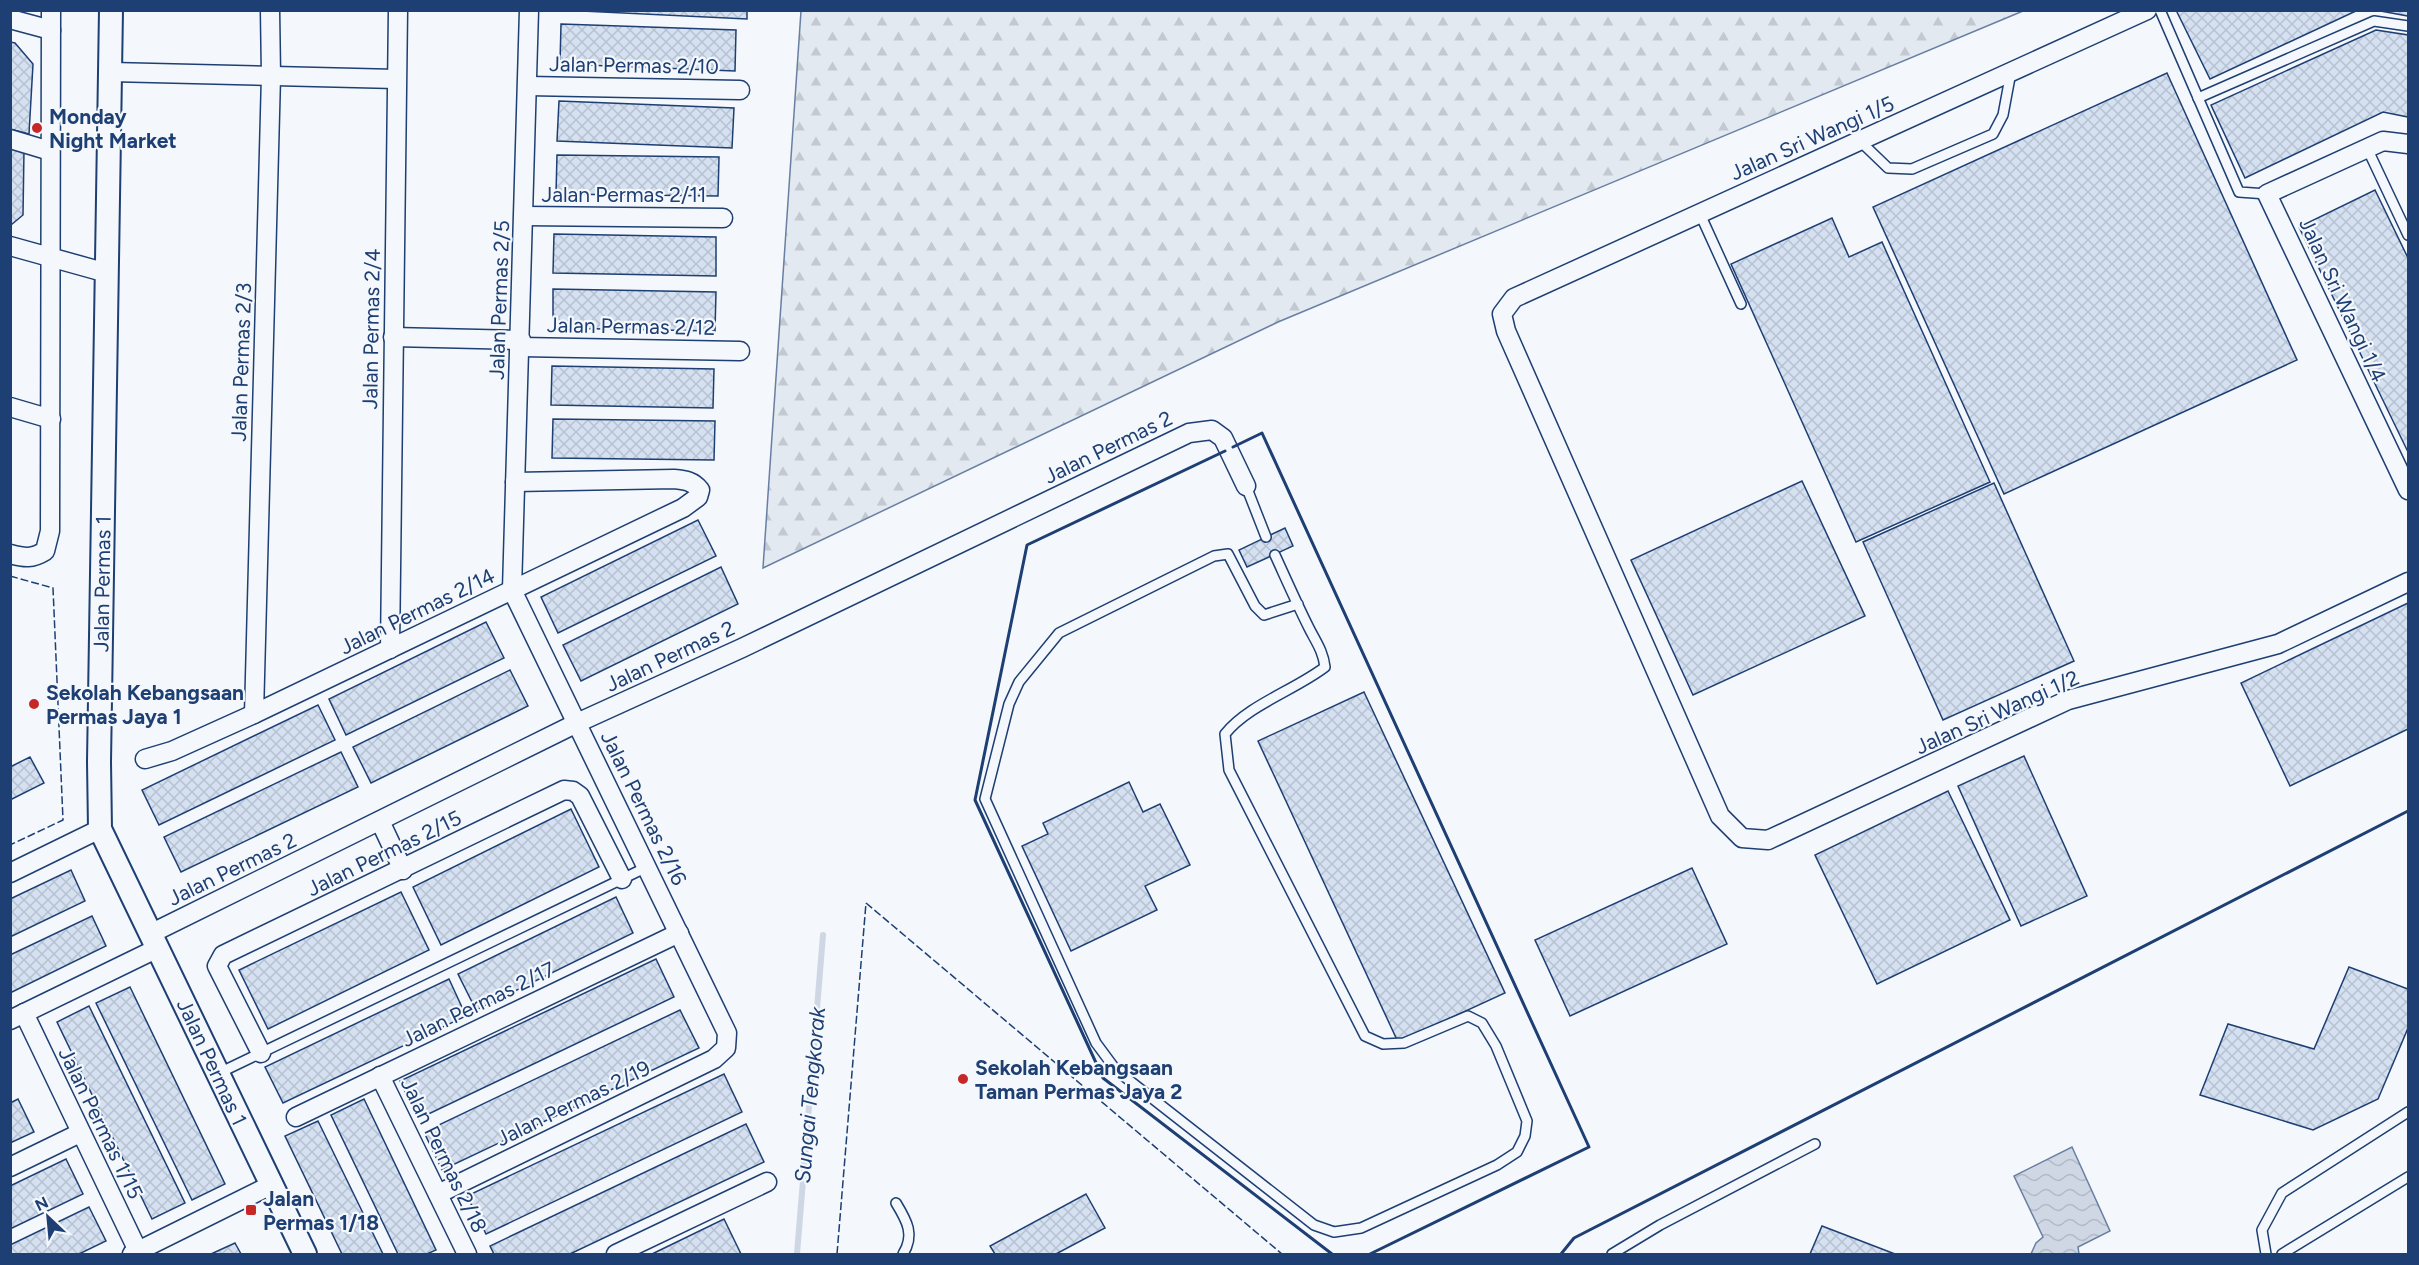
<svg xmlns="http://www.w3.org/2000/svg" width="2419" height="1265" font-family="Figtree,sans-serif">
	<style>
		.forest { fill: url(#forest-firs); stroke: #687fa3; stroke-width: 1.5 }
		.water { fill: url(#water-waves); stroke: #687fa3; stroke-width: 1.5 }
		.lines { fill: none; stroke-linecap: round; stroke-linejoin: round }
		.stream { stroke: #cfd7e4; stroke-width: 6 }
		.building { fill: url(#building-cross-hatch); stroke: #1d3f73; stroke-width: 1.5 }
		.service-casing { stroke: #1d3f73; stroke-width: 12 }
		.minor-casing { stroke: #1d3f73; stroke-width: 21 }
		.tertiary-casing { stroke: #1d3f73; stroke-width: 26 }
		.service { stroke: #f4f7fb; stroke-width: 9 }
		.minor { stroke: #f4f7fb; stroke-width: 18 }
		.tertiary { stroke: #f4f7fb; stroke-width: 22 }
		.fence { stroke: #1d3f73; stroke-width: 1.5; stroke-dasharray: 8 3; stroke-linecap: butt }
		.wall { stroke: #1d3f73; stroke-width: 3 }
		.poi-dot { fill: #c62828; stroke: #f4f7fb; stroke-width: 2 }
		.labels { text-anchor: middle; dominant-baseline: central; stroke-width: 4.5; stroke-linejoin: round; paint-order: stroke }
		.street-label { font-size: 21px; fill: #1d3f73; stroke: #f4f7fb }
		.poi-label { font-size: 21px; font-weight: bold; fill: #1d3f73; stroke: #f4f7fb; text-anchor: start }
		.water-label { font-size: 22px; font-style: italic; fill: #1d3f73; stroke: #f4f7fb }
	</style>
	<defs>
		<pattern id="forest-firs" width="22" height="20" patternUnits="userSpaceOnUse" patternTransform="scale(1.5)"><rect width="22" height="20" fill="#e3e9f0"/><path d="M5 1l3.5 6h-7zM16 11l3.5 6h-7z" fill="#c2c9d1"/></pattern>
		<pattern id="water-waves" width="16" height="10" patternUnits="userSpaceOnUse" patternTransform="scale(1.5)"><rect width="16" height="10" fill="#cfd7e4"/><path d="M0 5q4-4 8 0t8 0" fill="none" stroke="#b1bac7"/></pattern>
		<pattern id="building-cross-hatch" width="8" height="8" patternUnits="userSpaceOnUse" patternTransform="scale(1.5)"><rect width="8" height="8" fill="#d5e0f0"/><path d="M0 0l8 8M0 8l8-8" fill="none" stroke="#b6c1d1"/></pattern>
	</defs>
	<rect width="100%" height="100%" fill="#f4f7fb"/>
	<path class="forest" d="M 801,11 L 801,10 L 2023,11 L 1278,322 L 763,568 Z"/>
	<path class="water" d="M 2072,1147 L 2110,1231 L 2078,1247 L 2079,1254 L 2031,1254 L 2036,1243 L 2043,1237 L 2014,1176 Z"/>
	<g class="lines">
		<path class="stream" d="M 797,1254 L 823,935"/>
	</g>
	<g class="building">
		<path d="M 561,10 L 747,10 L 747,19 Z"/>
		<path d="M 2176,10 L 2358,10 L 2210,79 Z"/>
		<path d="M 2375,10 L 2408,10 L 2408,16 Z"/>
		<path d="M 561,24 L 736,30 L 735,71 L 560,64 Z"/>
		<path d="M 2376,30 L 2408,35 L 2408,117 L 2383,112 L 2245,178 L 2211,105 Z"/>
		<path d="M 10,42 L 15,43 L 33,64 L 29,134 L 10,129 Z"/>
		<path d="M 2167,73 L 2297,360 L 2004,494 L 1873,207 Z"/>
		<path d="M 559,101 L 734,108 L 732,148 L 557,141 Z"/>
		<path d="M 10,146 L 24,150 L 23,215 L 11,225 Z"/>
		<path d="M 557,155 L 719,157 L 718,196 L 556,194 Z"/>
		<path d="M 2375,190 L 2408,258 L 2408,452 L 2299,227 Z"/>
		<path d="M 1832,218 L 1849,257 L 1882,242 L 1990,482 L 1856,542 L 1731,264 Z"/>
		<path d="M 554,234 L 716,237 L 716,276 L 553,273 Z"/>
		<path d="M 553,289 L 716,292 L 715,331 L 553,328 Z"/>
		<path d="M 552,366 L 714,369 L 713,408 L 551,405 Z"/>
		<path d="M 553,419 L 715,421 L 714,460 L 552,458 Z"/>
		<path d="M 1802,481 L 1865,616 L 1693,695 L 1631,560 Z"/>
		<path d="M 1994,483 L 2074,661 L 1943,720 L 1863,542 Z"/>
		<path d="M 698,520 L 716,556 L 558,633 L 541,597 Z"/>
		<path d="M 1285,528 L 1293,546 L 1247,567 L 1239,550 Z"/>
		<path d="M 721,567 L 738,604 L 581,681 L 563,645 Z"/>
		<path d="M 2408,603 L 2408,729 L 2290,786 L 2241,683 Z"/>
		<path d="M 486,622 L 504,658 L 346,735 L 329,699 Z"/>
		<path d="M 510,670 L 528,706 L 371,783 L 353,747 Z"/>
		<path d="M 1364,692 L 1505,993 L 1398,1042 L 1258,741 Z"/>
		<path d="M 318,705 L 335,740 L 159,825 L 142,790 Z"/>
		<path d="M 341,752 L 358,787 L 181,872 L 164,837 Z"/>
		<path d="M 2024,756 L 2087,896 L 2021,926 L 1958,786 Z"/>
		<path d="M 30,757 L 44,783 L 10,800 L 10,767 Z"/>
		<path d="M 1129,782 L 1143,812 L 1160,804 L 1190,865 L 1145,886 L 1157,910 L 1071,951 L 1022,846 L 1048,834 L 1043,823 Z"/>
		<path d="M 1948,791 L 2010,920 L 1877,984 L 1815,855 Z"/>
		<path d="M 571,809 L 599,867 L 441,945 L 413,887 Z"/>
		<path d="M 1692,868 L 1727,944 L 1570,1016 L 1535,940 Z"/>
		<path d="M 71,870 L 85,901 L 10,937 L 10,899 Z"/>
		<path d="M 401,892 L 429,950 L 268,1029 L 239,970 Z"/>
		<path d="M 616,897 L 633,933 L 476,1010 L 458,974 Z"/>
		<path d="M 92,916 L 106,946 L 10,993 L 10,955 Z"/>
		<path d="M 656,959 L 674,997 L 418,1119 L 400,1081 Z"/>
		<path d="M 2349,967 L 2408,989 L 2408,1028 L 2378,1099 L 2313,1130 L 2200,1095 L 2228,1024 L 2314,1049 Z"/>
		<path d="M 449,979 L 466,1016 L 283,1103 L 265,1067 Z"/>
		<path d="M 130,987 L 225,1184 L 192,1200 L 96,1003 Z"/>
		<path d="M 89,1006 L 185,1203 L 152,1219 L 57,1022 Z"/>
		<path d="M 680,1010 L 699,1048 L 442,1170 L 424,1132 Z"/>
		<path d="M 724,1074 L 742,1112 L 486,1234 L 467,1196 Z"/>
		<path d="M 18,1099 L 34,1132 L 10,1143 L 10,1103 Z"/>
		<path d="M 364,1099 L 436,1250 L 427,1254 L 398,1254 L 331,1115 Z"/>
		<path d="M 318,1121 L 383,1254 L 342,1254 L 285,1136 Z"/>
		<path d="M 746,1124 L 764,1162 L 570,1254 L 494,1254 L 490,1246 Z"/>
		<path d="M 66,1159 L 83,1194 L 10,1229 L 10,1186 Z"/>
		<path d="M 1086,1194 L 1105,1228 L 1056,1254 L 995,1254 L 990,1246 Z"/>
		<path d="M 89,1207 L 106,1241 L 79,1254 L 10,1254 L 10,1245 Z"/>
		<path d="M 724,1219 L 741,1254 L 652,1254 Z"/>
		<path d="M 1822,1226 L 1895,1254 L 1810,1254 Z"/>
		<path d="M 235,1243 L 241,1254 L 211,1254 Z"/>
	</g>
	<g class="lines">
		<g class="service-casing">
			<g id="service">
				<path d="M 2160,10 L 2239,192 L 2267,194"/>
				<path d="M 2198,98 L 2374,21 L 2408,26"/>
				<path d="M 1860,141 L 1888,168 L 1912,169 L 1993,134 L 2003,115 L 2011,72"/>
				<path d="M 2367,148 L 2408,235"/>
				<path d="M 1700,214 L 1741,304"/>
				<path d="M 1246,486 L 1266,537"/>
				<path d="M 1275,555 C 1286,579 1297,604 1309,628 C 1316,642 1323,651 1325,667 C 1295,690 1248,705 1225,734 L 1229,770 L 1365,1036 L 1383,1044 L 1404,1043 L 1468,1016 L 1482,1023 L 1496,1046 L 1527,1121 L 1525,1136 L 1517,1152 L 1497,1165 L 1361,1228 L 1334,1232 L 1314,1225 L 1116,1070 L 1096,1043 L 985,799 L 1009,704 L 1019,682 L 1059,633 L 1214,556 L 1228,554 L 1255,606 L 1264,615 L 1298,604"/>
				<path d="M 217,1074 L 647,867"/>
				<path d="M 896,1203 C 907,1221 915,1235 903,1254"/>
				<path d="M 1612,1254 L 1660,1225 L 1815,1144"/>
				<path d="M 2266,1254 L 2262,1230 L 2282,1193 L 2408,1112"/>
				<path d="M 2282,1254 L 2408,1177"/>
			</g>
		</g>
		<g class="minor-casing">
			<g id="minor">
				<path d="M 2147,10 L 1514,298 L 1502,314 L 1506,331 L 1720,816 L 1742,838 L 1768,840 L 2068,700 L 2278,644 L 2408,582"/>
				<path d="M 10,19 L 51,30"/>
				<path d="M 111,72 L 396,79"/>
				<path d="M 528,86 L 740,90"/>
				<path d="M 10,139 L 50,151"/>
				<path d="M 2408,144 L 2383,141 L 2267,194 L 2408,490"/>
				<path d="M 524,216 L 723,218"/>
				<path d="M 10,246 L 107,273"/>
				<path d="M 393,337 L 521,340"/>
				<path d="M 521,347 L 740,351"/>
				<path d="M 10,407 L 51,419"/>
				<path d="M 10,554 C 25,558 32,559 45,551 L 50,531 L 51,10"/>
				<path d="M 390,649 L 398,10"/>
				<path d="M 254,714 L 271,76 L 270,10"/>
				<path d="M 145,759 L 172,751 L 254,714 L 683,508 L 698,497 L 700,490 C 693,481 685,480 674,479 L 515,482"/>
				<path d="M 380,821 L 403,870"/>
				<path d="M 10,873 L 100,829"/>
				<path d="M 150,934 L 577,723 L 742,648 L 1189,433 L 1212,430 L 1223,438 L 1246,486"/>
				<path d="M 24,1013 L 138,1251"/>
				<path d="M 10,1020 L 158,948"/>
				<path d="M 261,1053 L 217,966 L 223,955 L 564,790 L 573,791 L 580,796 L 622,879"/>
				<path d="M 380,1076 L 467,1254"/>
				<path d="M 296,1117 L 679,933"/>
				<path d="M 10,1167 L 80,1133"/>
				<path d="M 438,1194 L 714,1059 L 726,1048 L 727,1033 L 512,590 L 529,10"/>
				<path d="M 132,1254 L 271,1185"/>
				<path d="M 616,1254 L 767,1182"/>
			</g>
		</g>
		<g class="tertiary-casing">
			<path id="tertiary" d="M 111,10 L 99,762 L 100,829 L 305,1254"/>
		</g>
		<use href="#service" class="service"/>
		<use href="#minor" class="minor"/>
		<use href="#tertiary" class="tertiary"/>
		<g class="fence">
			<path d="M 10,576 L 53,588 L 63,820 L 10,845"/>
			<path d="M 866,903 L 1282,1254"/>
			<path d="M 837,1254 L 866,903"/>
		</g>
		<g class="wall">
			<path d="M 1233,447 L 1262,433 L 1589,1147 L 1370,1254"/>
			<path d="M 1225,451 L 1027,545 L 975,800 L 1103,1078 L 1332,1254"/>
			<path d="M 1561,1254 L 1574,1238 L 2408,811"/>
		</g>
	</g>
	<g class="poi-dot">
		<circle cx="37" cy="128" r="6"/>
		<circle cx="34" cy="704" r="6"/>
		<circle cx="963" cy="1079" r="6"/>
		<rect x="245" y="1204" width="12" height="12" rx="3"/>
	</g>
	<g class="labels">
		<g class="street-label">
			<text transform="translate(634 65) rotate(1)">Jalan Permas 2/10</text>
			<text transform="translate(1812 138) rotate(-24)">Jalan Sri Wangi 1/5</text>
			<text x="624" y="194">Jalan Permas 2/11</text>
			<text transform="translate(499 300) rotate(-88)">Jalan Permas 2/5</text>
			<text transform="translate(2343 300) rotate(65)">Jalan Sri Wangi 1/4</text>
			<text transform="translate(631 326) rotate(1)">Jalan Permas 2/12</text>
			<text transform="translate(371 329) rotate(-89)">Jalan Permas 2/4</text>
			<text transform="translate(241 362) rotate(-88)">Jalan Permas 2/3</text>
			<text transform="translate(1108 447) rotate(-26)">Jalan Permas 2</text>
			<text transform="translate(102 584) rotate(-89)">Jalan Permas 1</text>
			<text transform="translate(417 611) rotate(-26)">Jalan Permas 2/14</text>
			<text transform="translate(670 656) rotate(-25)">Jalan Permas 2</text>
			<text transform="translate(1997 712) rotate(-24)">Jalan Sri Wangi 1/2</text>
			<text transform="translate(644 808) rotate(64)">Jalan Permas 2/16</text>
			<text transform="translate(384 853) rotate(-26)">Jalan Permas 2/15</text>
			<text transform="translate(232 869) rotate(-26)">Jalan Permas 2</text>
			<text transform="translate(478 1004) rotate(-26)">Jalan Permas 2/17</text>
			<text transform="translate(212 1062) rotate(65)">Jalan Permas 1</text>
			<text transform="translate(573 1103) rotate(-26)">Jalan Permas 2/19</text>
			<text transform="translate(101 1123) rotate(64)">Jalan Permas 1/15</text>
			<text transform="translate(444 1155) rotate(64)">Jalan Permas 2/18</text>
		</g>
		<g class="poi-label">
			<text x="49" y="116">Monday<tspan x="49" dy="24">Night Market</tspan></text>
			<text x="46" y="692">Sekolah Kebangsaan<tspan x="46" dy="24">Permas Jaya 1</tspan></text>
			<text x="975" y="1067">Sekolah Kebangsaan<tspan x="975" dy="24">Taman Permas Jaya 2</tspan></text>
			<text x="263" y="1198">Jalan<tspan x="263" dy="24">Permas 1/18</tspan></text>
		</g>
		<g class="water-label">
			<text transform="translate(810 1095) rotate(-85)">Sungai Tengkorak</text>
		</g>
	</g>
	<rect width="2419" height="1265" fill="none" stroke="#1d3f73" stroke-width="24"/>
	<g transform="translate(48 1217) rotate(334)" stroke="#f4f7fb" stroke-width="4.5" paint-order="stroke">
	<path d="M0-4.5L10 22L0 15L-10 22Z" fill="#1d3f73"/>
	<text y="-9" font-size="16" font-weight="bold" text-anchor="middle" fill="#1d3f73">N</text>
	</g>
</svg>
